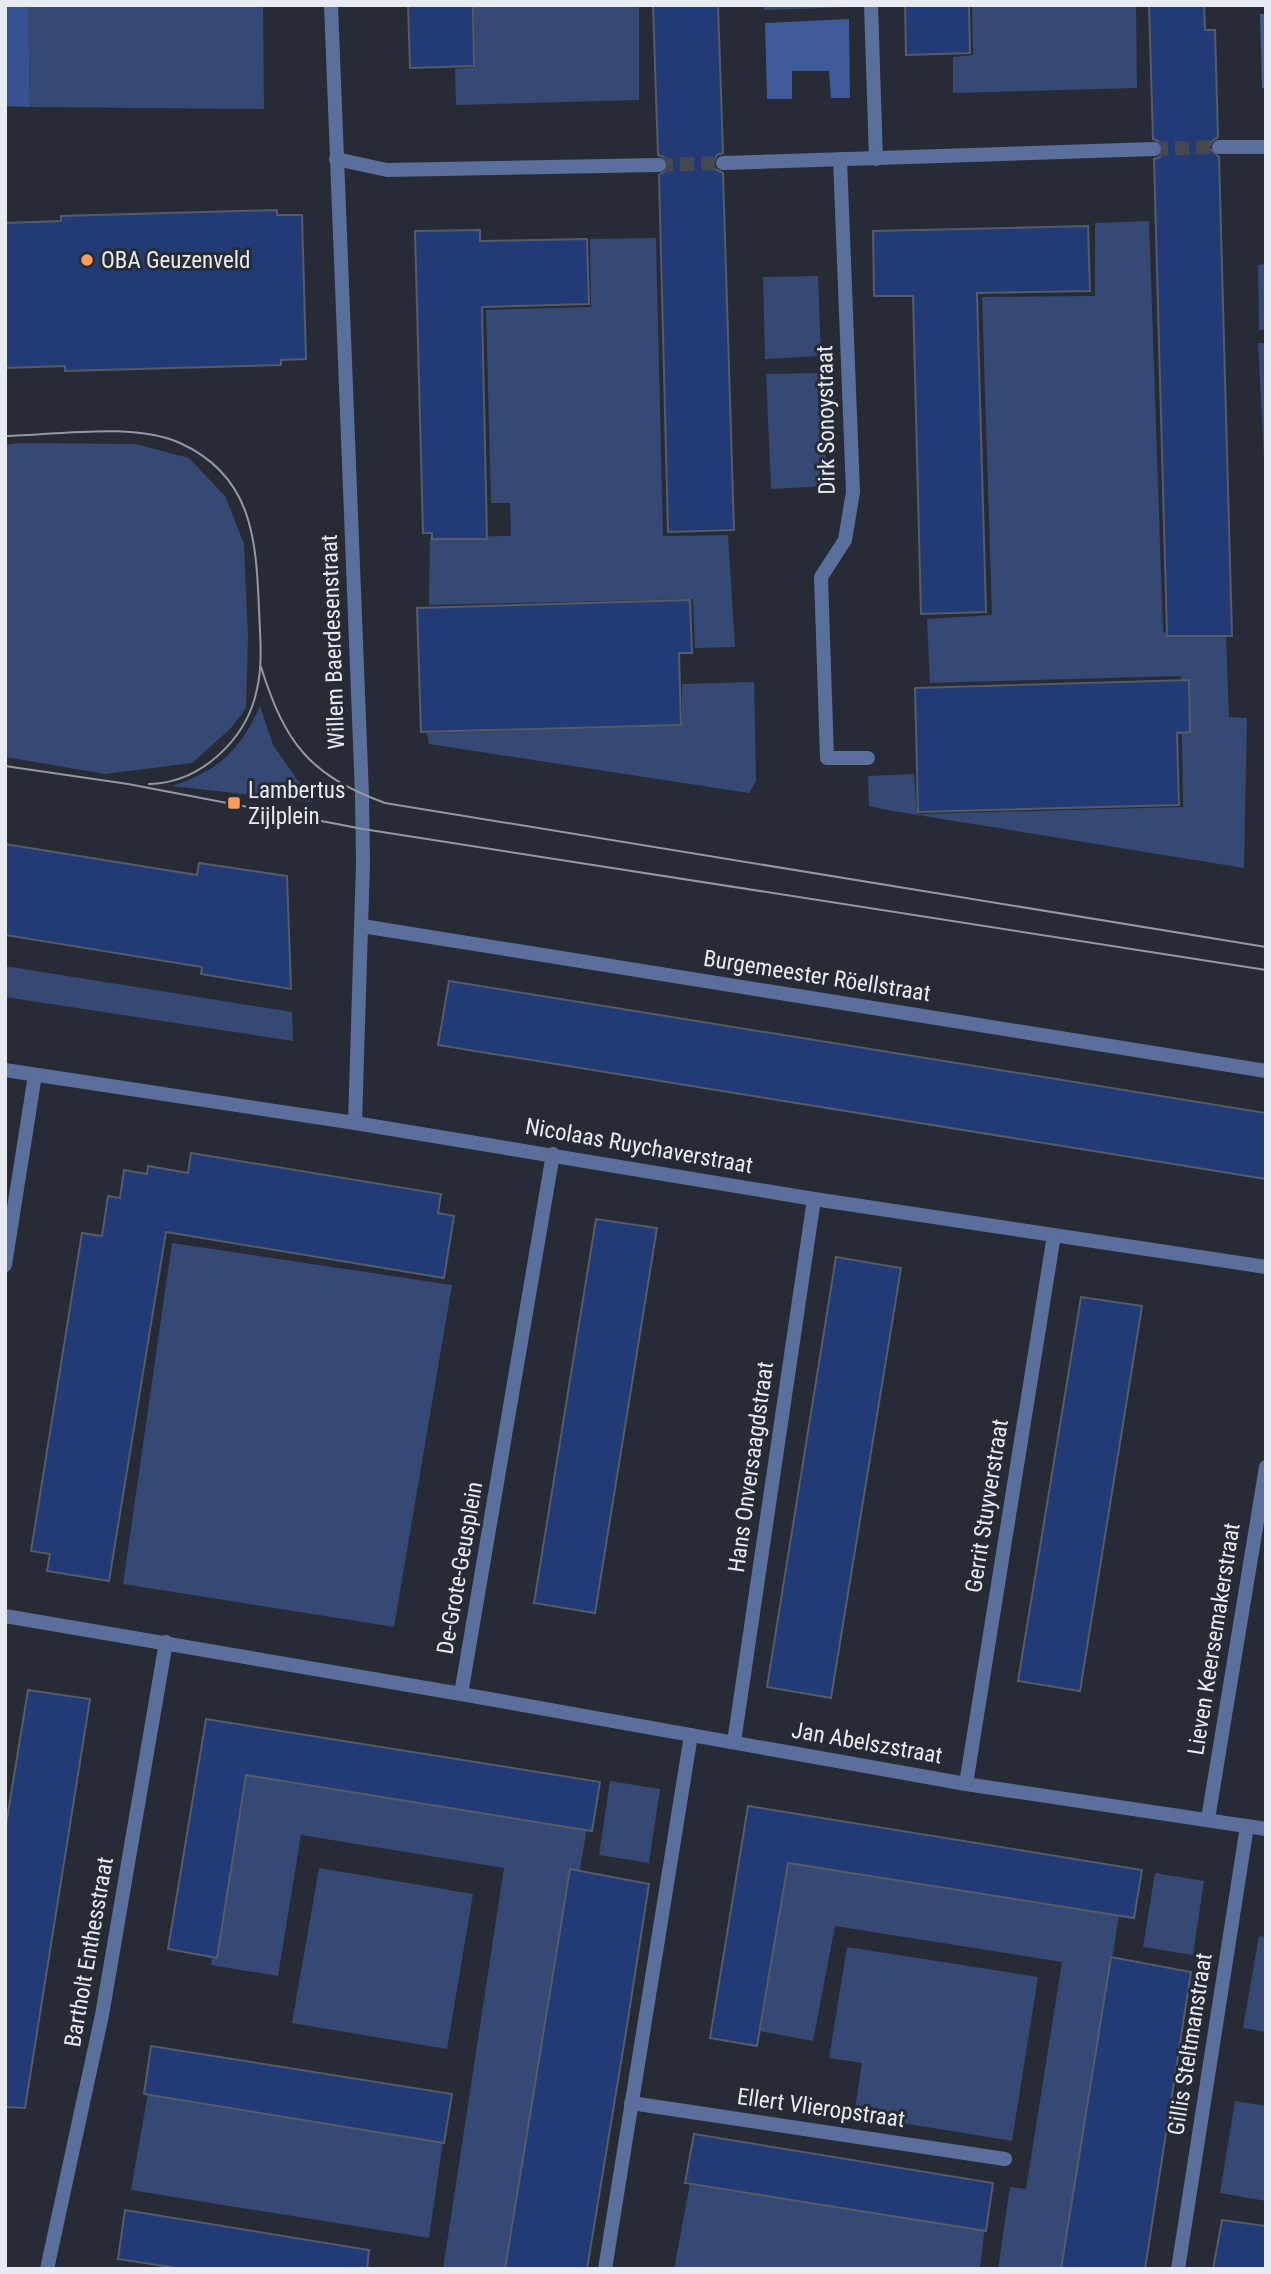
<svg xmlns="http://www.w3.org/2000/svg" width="1271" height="2274" font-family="'Roboto Condensed',sans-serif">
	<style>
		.green { fill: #364975 }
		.forest { fill: #3e5a99 }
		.water { fill: #385392 }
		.building { fill: #223b77; stroke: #565c67; stroke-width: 2 }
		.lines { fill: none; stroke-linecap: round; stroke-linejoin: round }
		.minor-tunnel { stroke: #434851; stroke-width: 14; stroke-dasharray: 14 7; stroke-linecap: butt }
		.minor { stroke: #5a6f9c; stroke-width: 14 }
		.tram { stroke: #9498a0; stroke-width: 2 }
		.poi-dot { fill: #fd9c56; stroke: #262b35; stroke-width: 2.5 }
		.labels { text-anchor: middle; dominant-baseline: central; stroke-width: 6; stroke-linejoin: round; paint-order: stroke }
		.poi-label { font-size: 23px; fill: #e8ebf2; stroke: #262b35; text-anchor: start }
		.street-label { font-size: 23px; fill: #e8ebf2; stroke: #262b35 }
	</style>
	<rect width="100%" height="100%" fill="#262b35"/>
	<g class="green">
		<path d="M 28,5 L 263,5 L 264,109 L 30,107 Z"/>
		<path d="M 474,5 L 639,5 L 639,100 L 456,105 L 455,69 L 475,67 Z"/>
		<path d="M 764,5 L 853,5 L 853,7 L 764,10 Z"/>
		<path d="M 972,5 L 1136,5 L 1137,88 L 953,93 L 953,57 L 973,55 Z"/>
		<path d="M 1149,221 L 1163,632 L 1226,635 L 1229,717 L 1247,718 L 1244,868 L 887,810 L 869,806 L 868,776 L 914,774 L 917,814 L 1183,807 L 1181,676 L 930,683 L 927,619 L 992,615 L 982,297 L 1095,296 L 1095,223 Z"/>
		<path d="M 656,238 L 663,536 L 728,535 L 735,647 L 695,648 L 693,599 L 429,605 L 430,537 L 511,536 L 510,503 L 491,503 L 486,310 L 591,307 L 590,239 Z"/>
		<path d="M 1266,264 L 1266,330 L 1259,330 L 1258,265 Z"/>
		<path d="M 818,276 L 821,356 L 765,359 L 763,277 Z"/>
		<path d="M 1258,343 L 1266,343 L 1266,459 L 1264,459 Z"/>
		<path d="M 822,373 L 827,486 L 771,489 L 766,374 Z"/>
		<path d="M 17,443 L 135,444 L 189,458 L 225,496 L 244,544 L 248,637 L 246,708 L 231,728 L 192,763 L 105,774 L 5,757 L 5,445 Z"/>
		<path d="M 754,682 L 756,781 L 749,793 L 429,744 L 427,733 L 682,726 L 682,684 Z"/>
		<path d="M 260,706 L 273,745 L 313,802 L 172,786 C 218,771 240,751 260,706 Z"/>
		<path d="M 5,966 L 292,1012 L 293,1041 L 5,997 Z"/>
		<path d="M 172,1243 L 452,1285 L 394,1627 L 123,1584 Z"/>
		<path d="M 244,1762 L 588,1821 L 514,2269 L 443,2269 L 504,1868 L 301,1835 L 278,1976 L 211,1965 Z"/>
		<path d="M 610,1781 L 660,1789 L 649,1863 L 599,1855 Z"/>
		<path d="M 787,1860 L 1119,1916 L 1062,2269 L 998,2269 L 1010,2187 L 1026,2189 L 1062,1962 L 835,1926 L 813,2041 L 760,2031 Z"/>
		<path d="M 319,1868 L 473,1894 L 447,2049 L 292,2023 Z"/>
		<path d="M 1155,1873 L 1204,1881 L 1193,1955 L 1143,1947 Z"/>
		<path d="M 1259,1936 L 1266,1937 L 1266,2032 L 1243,2028 Z"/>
		<path d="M 847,1947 L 1038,1977 L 1012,2141 L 854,2115 L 862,2063 L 829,2058 Z"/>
		<path d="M 149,2087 L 444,2134 L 429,2238 L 131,2190 Z"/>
		<path d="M 1235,2101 L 1266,2106 L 1266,2201 L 1220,2193 Z"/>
		<path d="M 691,2178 L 985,2225 L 980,2269 L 674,2269 Z"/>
	</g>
	<g class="forest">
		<path d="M 1260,14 L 1266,14 L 1266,88 L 1262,88 Z"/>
		<path d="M 849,19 L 850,98 L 831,98 L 829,71 L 792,71 L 792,99 L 767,99 L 765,23 Z"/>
	</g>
	<path class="water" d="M 5,5 L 28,5 L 30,107 L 5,106 Z"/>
	<g class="building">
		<path d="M 408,5 L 473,5 L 474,66 L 410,68 Z"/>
		<path d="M 653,5 L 718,5 L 723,153 L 717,155 L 713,163 L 715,169 L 723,173 L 734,530 L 668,532 L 659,175 L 667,170 L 669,164 L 664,157 L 658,155 Z"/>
		<path d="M 905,5 L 969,5 L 970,53 L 906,55 Z"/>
		<path d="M 1149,5 L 1204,5 L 1205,30 L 1215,30 L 1218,137 L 1211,142 L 1209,148 L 1219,157 L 1232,636 L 1167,636 L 1154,159 L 1160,157 L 1164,149 L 1162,143 L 1153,139 Z"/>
		<path d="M 277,210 L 277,215 L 302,215 L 306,359 L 281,360 L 281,365 L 65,371 L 65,366 L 5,368 L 5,223 L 61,221 L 61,216 Z"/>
		<path d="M 1088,226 L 1090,291 L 977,293 L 986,612 L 921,614 L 913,296 L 874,296 L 873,231 Z"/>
		<path d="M 480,230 L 480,241 L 587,239 L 589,304 L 482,307 L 487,539 L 432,539 L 432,533 L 423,533 L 415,231 Z"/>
		<path d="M 690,600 L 692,653 L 679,653 L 681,725 L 421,732 L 417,608 Z"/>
		<path d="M 1189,680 L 1190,732 L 1177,733 L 1179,805 L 918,812 L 915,688 Z"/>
		<path d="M 5,844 L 197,875 L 199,863 L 287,876 L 291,989 L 201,974 L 202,967 L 5,935 Z"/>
		<path d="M 449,981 L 1266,1113 L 1266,1179 L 438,1045 Z"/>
		<path d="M 191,1153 L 441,1194 L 438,1213 L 454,1216 L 444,1278 L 166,1232 L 109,1581 L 47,1571 L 50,1554 L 31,1551 L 82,1233 L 102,1236 L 108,1196 L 120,1198 L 124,1170 L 147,1174 L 148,1166 L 188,1173 Z"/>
		<path d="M 596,1219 L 657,1228 L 595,1613 L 534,1603 Z"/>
		<path d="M 836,1257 L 901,1268 L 831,1698 L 767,1687 Z"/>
		<path d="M 1081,1297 L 1142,1306 L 1080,1691 L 1018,1681 Z"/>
		<path d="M 28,1690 L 90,1699 L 25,2108 L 5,2107 L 5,1831 Z"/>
		<path d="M 206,1719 L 600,1782 L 592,1831 L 246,1775 L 217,1958 L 168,1949 Z"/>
		<path d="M 748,1806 L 1142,1870 L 1134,1918 L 788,1863 L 757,2046 L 710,2038 Z"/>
		<path d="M 570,1869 L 649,1884 L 626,2032 L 587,2269 L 505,2269 Z"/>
		<path d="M 1111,1957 L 1191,1972 L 1145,2269 L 1061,2269 Z"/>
		<path d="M 151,2046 L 452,2094 L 444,2143 L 144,2094 Z"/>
		<path d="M 694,2134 L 993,2183 L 986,2231 L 685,2183 Z"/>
		<path d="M 125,2210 L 369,2250 L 367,2269 L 183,2269 L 118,2259 Z"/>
		<path d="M 1222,2220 L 1266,2226 L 1266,2269 L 1213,2269 Z"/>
	</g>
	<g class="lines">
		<g class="minor-tunnel">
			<path d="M 1154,149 L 1219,147"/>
			<path d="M 659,165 L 723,163"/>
		</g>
		<g class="minor">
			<path d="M 331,5 L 362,795 L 363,863 L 355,1123"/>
			<path d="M 871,5 L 876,159"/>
			<path d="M 1219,147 L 1266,147"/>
			<path d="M 336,159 L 387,170 L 659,165"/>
			<path d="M 840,159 L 853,492 L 845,540 L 821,577 L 827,758 L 868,758"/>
			<path d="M 723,163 L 1154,149"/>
			<path d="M 362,926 L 1266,1071"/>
			<path d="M 5,1070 L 355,1123 L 814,1199 L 1266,1267"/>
			<path d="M 5,1265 L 35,1075"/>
			<path d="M 5,1616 L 461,1694 L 553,1154"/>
			<path d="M 461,1694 L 966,1784 L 1266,1829"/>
			<path d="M 734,1742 L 814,1199"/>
			<path d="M 966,1784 L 1054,1235"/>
			<path d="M 1208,1819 L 1266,1467"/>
			<path d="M 631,2103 L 1005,2159"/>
			<path d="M 47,2269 L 102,2015 L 166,1642"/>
			<path d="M 605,2269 L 691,1735"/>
			<path d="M 1178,2269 L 1247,1826"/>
		</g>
		<g class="tram">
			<path d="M 5,436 C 57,435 133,422 180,443 C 253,476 256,540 259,609 C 260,636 263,663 257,689 C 247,739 201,783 149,784"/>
			<path d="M 261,667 C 285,743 309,775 385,803 L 1266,947"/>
			<path d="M 5,766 L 128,784 L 363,829 L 1266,970"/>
		</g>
	</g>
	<g class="poi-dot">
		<circle cx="87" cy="260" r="7"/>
		<rect x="227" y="796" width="14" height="14" rx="3.5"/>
	</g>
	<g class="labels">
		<g class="poi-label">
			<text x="101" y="260">OBA Geuzenveld</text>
			<text x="248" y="790">Lambertus<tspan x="248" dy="26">Zijlplein</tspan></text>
		</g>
		<g class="street-label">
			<text transform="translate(826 420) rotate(-91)">Dirk Sonoystraat</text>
			<text transform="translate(333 642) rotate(-92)">Willem Baerdesenstraat</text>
			<text transform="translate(817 976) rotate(9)">Burgemeester Röellstraat</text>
			<text transform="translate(639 1146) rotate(10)">Nicolaas Ruychaverstraat</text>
			<text transform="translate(751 1467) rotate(-82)">Hans Onversaagdstraat</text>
			<text transform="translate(987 1506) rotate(-81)">Gerrit Stuyverstraat</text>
			<text transform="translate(460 1568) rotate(-80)">De-Grote-Geusplein</text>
			<text transform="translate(1214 1639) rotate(-81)">Lieven Keersemakerstraat</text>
			<text transform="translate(867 1743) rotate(10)">Jan Abelszstraat</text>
			<text transform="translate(89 1952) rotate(-80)">Bartholt Enthesstraat</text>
			<text transform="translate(1190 2044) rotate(-81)">Gillis Steltmanstraat</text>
			<text transform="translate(821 2108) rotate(8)">Ellert Vlieropstraat</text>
		</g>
	</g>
	<rect width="1271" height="2274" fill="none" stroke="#e8ebf2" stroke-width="14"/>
</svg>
